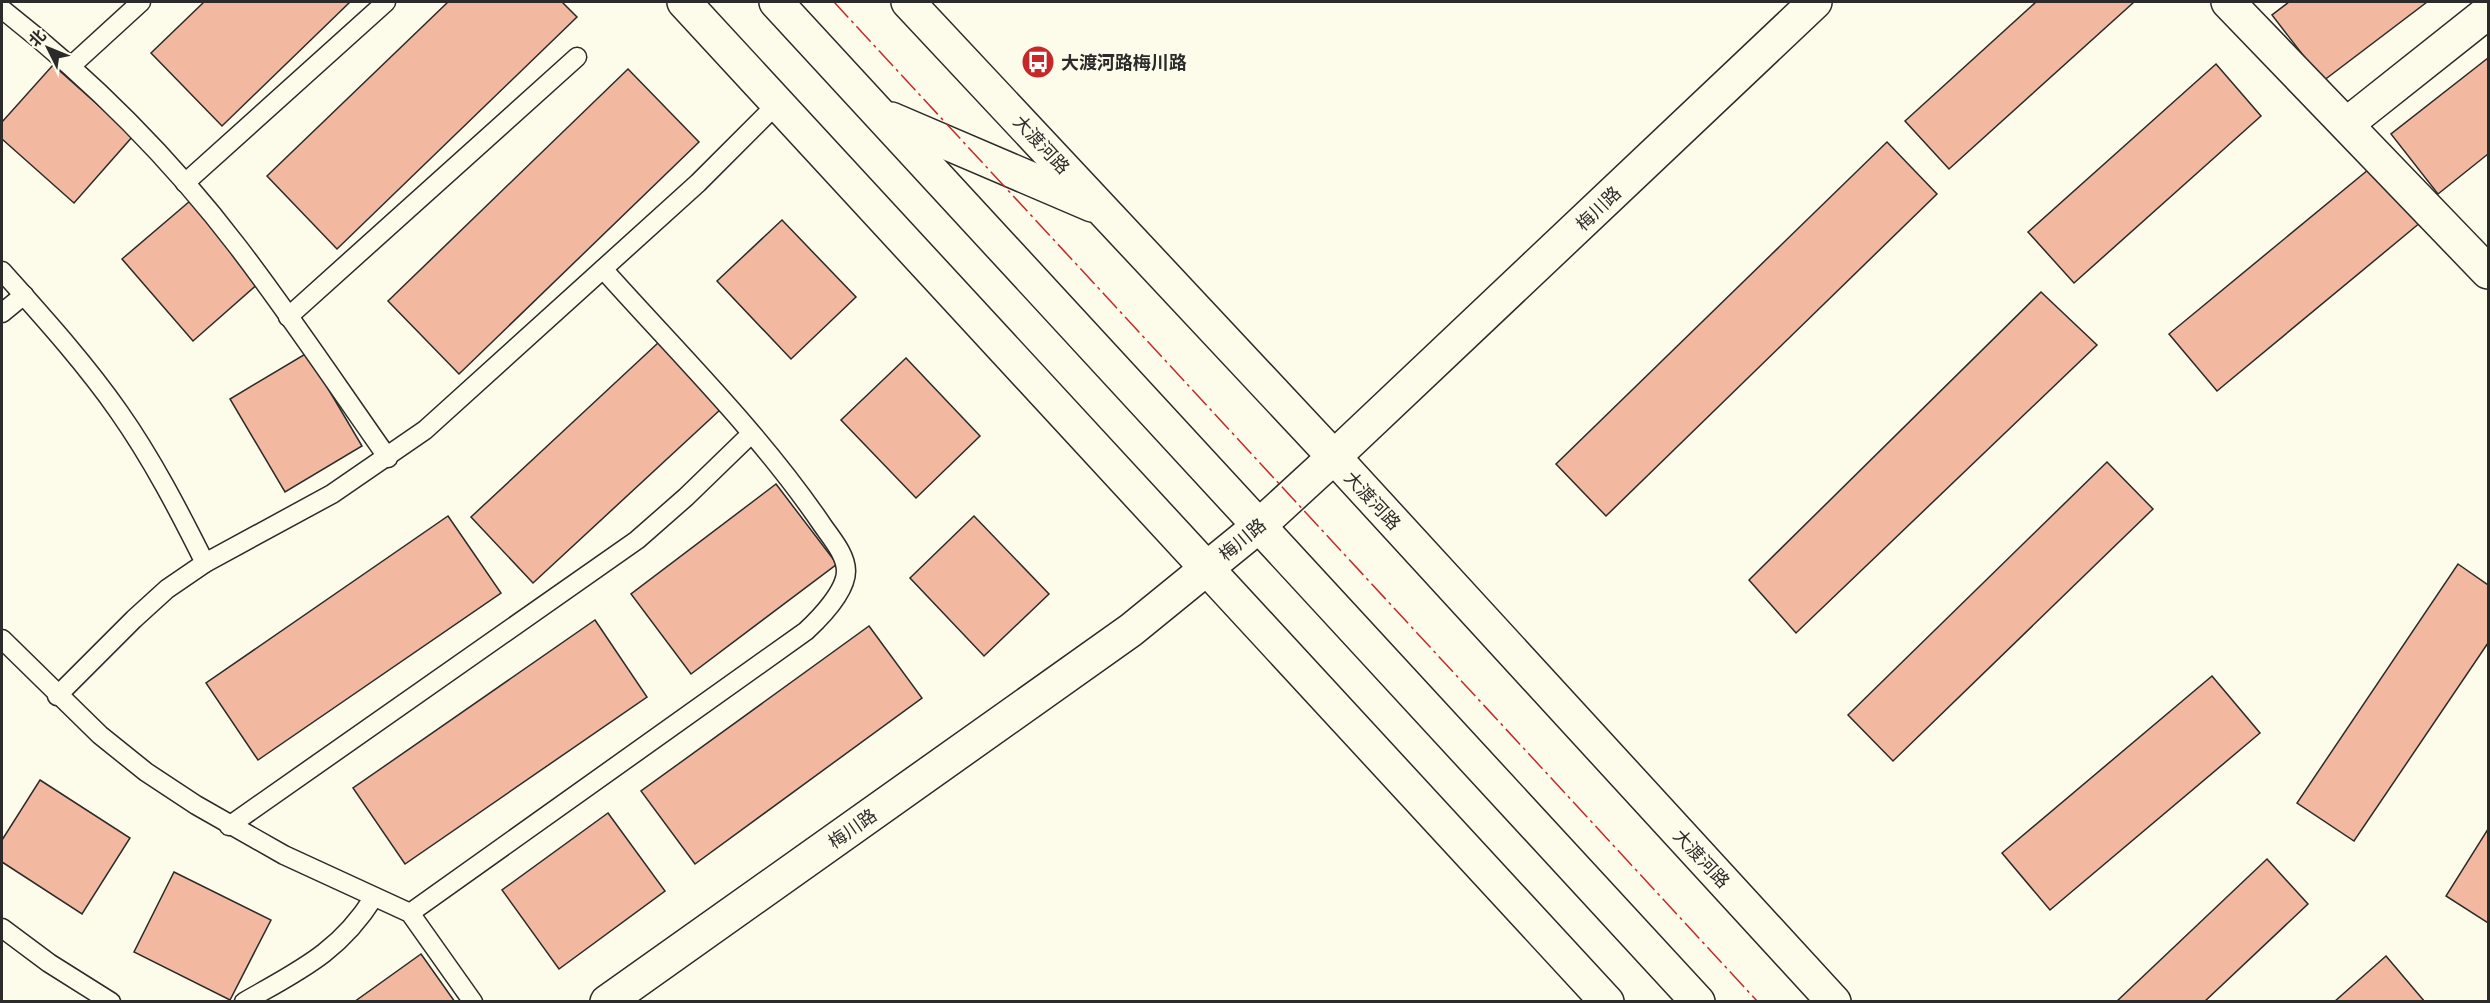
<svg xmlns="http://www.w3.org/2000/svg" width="2490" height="1003" font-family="Commissioner,'Noto Sans SC',sans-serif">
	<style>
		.building { fill: #f2b8a0; stroke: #2b2b2b; stroke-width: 1.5 }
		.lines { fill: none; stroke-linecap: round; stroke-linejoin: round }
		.lane-casing { stroke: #2b2b2b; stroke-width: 21 }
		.street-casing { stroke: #2b2b2b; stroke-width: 36 }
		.secondary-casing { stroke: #2b2b2b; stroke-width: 36 }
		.lane { stroke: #fdfbea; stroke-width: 18 }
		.street { stroke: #fdfbea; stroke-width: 33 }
		.secondary { stroke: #fdfbea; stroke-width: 33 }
		.power { stroke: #c62828; stroke-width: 1.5; stroke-dasharray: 21 4.5 3 4.5; stroke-linecap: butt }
		.labels { text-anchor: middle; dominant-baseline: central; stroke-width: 4.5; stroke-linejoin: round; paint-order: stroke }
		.poi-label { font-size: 18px; font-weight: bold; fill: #2b2b2b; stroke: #fdfbea; text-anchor: start }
		.street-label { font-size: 18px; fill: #2b2b2b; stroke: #fdfbea }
	</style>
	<rect width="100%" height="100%" fill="#fdfbea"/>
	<g class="building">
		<path d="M 204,2 L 350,2 L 222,126 L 151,53 Z"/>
		<path d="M 448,2 L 562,2 L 577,17 L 337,249 L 267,176 Z"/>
		<path d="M 2036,2 L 2134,2 L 1949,169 L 1905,121 Z"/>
		<path d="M 2289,2 L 2427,2 L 2323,81 L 2272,15 Z"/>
		<path d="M 2488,58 L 2488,154 L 2438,194 L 2391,134 Z"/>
		<path d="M 2216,64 L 2261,116 L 2074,283 L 2028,232 Z"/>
		<path d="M 53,65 L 133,136 L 74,203 L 2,139 L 2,122 Z"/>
		<path d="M 628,69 L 699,142 L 459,374 L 388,301 Z"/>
		<path d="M 1887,142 L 1937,194 L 1606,516 L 1556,464 Z"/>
		<path d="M 2374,165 L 2421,222 L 2217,391 L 2169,334 Z"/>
		<path d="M 190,201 L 260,282 L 193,341 L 122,259 Z"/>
		<path d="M 782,220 L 856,297 L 791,359 L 717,281 Z"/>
		<path d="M 2041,292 L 2097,345 L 1796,633 L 1749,580 Z"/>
		<path d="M 659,342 L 721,409 L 533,583 L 471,517 Z"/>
		<path d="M 307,353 L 362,446 L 285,492 L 230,399 Z"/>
		<path d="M 906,358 L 980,436 L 916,498 L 841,420 Z"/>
		<path d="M 2107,462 L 2153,509 L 1893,761 L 1848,715 Z"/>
		<path d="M 776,484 L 837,564 L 691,674 L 631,594 Z"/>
		<path d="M 448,516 L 501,593 L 258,760 L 206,683 Z"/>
		<path d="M 974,516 L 1049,594 L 984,656 L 910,578 Z"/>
		<path d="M 2458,564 L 2488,585 L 2488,643 L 2354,841 L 2297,803 Z"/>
		<path d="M 595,620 L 647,697 L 405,864 L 353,788 Z"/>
		<path d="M 869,626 L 922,698 L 695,864 L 641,791 Z"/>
		<path d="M 2212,676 L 2260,733 L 2050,910 L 2002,853 Z"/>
		<path d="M 40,780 L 130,838 L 82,914 L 2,862 L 2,840 Z"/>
		<path d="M 608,813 L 665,891 L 559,969 L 502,890 Z"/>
		<path d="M 2488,829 L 2488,923 L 2446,896 Z"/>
		<path d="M 2267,859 L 2308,904 L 2204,1002 L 2116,1002 Z"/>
		<path d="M 174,872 L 271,920 L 230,1000 L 134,952 Z"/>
		<path d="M 421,954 L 455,1002 L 354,1002 Z"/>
		<path d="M 2386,956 L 2425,1002 L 2334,1002 Z"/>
	</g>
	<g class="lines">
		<g class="lane-casing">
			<g id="lane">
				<path d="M 2,9 C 90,78 170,158 238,247 C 290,315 338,387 388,458"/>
				<path d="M 71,66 L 141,2"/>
				<path d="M 185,183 L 386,2"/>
				<path d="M 2,271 C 42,316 84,362 119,412 C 152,459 179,511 205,563"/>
				<path d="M 2,313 L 24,295"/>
				<path d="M 288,317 L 577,57"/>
				<path d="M 2,639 L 100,735 L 146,772 L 196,805 L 284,855 L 410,913 L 473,1002"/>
				<path d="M 57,696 L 134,619 L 167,589 L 205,563 L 332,494 L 425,430 L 698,183 L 778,103"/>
				<path d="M 229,826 L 637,540 L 686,497 L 751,434"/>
				<path d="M 410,913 L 806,631 C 820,618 846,591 846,571 C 846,555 832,539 823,526 C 760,433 678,353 603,269"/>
				<path d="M 2,928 L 49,963 L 111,1002"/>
				<path d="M 244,1002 C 298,971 339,953 374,897"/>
			</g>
		</g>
		<g class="street-casing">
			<g id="street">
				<path d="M 2228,2 L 2488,272"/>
				<path d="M 2347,124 L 2488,12"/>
				<path d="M 1334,457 L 1815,2"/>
			</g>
		</g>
		<g class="secondary-casing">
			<g id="secondary">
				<path d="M 684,2 L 1607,1002"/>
				<path d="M 776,2 L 1698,1002"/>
				<path d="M 908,2 L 1334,457 L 1834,1002"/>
				<path d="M 891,119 L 1092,205"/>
				<path d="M 607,1002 L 1131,630 L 1260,525 L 1334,457"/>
			</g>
		</g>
		<use href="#lane" class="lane"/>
		<use href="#street" class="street"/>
		<use href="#secondary" class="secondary"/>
		<path class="power" d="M 834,2 L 1758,1002"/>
	</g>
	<defs>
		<g id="bus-disc" transform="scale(1.725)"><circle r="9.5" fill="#c62828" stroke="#fdfbea"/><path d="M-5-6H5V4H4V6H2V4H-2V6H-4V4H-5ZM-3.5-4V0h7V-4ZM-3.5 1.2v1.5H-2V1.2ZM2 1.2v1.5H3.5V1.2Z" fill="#fff"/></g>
	</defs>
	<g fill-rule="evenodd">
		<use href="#bus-disc" x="1038" y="62"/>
	</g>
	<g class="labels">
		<g class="poi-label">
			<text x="1061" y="62">大渡河路梅川路</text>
		</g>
		<g class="street-label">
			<text transform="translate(1042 144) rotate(47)">大渡河路</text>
			<text transform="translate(1598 208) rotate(-44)">梅川路</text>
			<text transform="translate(1373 500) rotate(47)">大渡河路</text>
			<text transform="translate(1242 539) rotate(-40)">梅川路</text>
			<text transform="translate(852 828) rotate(-35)">梅川路</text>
			<text transform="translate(1702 858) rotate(47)">大渡河路</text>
		</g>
	</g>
	<rect width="2490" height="1003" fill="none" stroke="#2b2b2b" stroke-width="6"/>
	<g transform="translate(48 48) rotate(313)" stroke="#fdfbea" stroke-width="4.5" paint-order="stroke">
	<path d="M0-4.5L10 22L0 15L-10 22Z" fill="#2b2b2b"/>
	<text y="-9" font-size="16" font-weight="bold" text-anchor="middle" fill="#2b2b2b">北</text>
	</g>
</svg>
